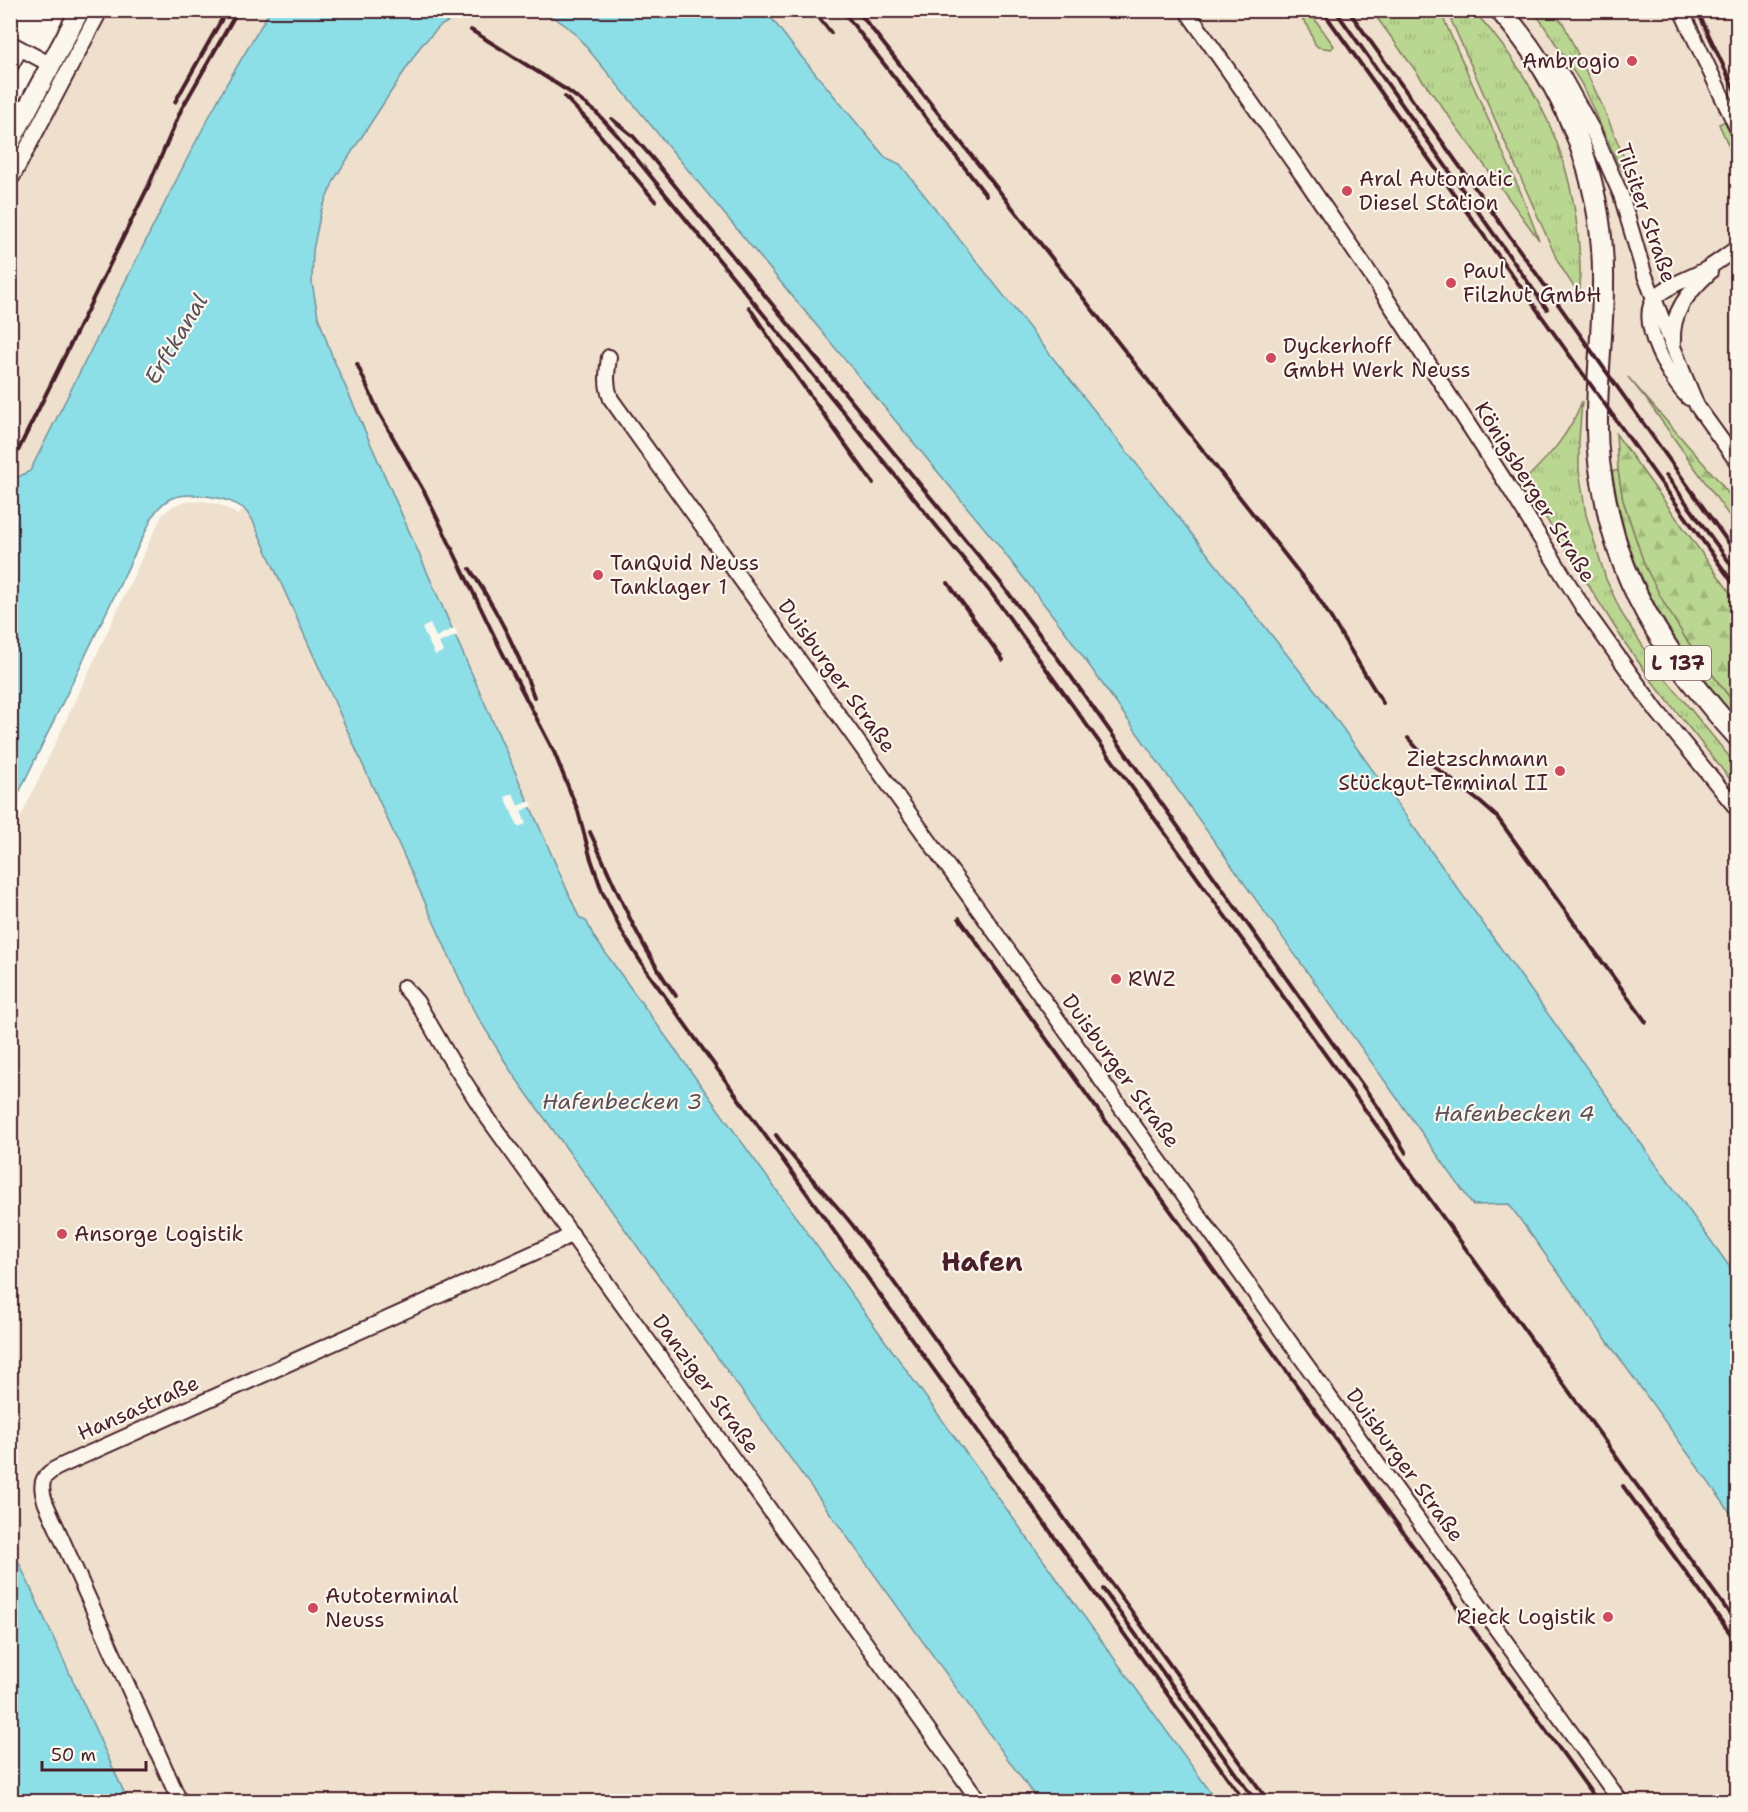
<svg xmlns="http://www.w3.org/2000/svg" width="1748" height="1812" font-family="'Shantell Sans',sans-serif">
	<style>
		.built { fill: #eee0cc }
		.grass { fill: url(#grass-tufts); stroke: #827b5e; stroke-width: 1.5 }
		.forest { fill: url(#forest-firs); stroke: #827b5e; stroke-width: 1.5 }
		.water { fill: #8ddfe7; stroke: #72929c; stroke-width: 1.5 }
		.pier { fill: #fbf7ec }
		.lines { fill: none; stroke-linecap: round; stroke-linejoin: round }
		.minor-casing { stroke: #4a1f2b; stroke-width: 18 }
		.primary-casing { stroke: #4a1f2b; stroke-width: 24 }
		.minor { stroke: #fbf7ec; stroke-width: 14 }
		.primary { stroke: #fbf7ec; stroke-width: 20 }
		.tram { stroke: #4a1f2b; stroke-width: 1.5 }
		.rail { stroke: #4a1f2b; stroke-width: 4 }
		.poi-dot { fill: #d1495b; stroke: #fbf7ec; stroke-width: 2 }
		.labels { text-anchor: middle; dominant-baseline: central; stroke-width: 4.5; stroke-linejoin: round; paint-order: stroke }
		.shield { fill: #fbf7ec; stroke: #7f6065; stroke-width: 1.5 }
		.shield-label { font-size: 20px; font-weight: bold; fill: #4a1f2b }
		.poi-label { font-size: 21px; fill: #4a1f2b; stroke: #fbf7ec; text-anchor: start }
		.street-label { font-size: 21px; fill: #4a1f2b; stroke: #fbf7ec }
		.water-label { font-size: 22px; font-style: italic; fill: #5b4f5a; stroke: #fbf7ec }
		.district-label { font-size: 27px; font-weight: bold; fill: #4a1f2b; stroke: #fbf7ec }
	</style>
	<defs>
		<pattern id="grass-tufts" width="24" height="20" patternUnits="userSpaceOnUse" patternTransform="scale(1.5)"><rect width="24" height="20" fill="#b9d790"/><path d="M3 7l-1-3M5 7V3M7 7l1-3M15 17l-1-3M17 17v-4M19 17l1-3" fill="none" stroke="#a1b87c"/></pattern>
		<pattern id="forest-firs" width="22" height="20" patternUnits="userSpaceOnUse" patternTransform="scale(1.5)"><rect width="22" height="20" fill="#b9d790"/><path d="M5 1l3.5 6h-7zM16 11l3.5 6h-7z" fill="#a1b87c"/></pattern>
	</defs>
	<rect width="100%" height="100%" fill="#fbf7ec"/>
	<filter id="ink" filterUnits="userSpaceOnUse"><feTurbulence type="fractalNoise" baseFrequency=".0167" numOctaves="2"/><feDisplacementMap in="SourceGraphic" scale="12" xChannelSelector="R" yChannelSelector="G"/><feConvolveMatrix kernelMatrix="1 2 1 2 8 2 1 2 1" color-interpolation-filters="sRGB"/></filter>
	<g filter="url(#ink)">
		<g class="built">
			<path d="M 110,11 L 270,11 L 227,83 L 191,151 L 30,471 L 16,478 L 11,489 L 11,199 L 70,83 Z"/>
			<path d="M 468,11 L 536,11 L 555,18 L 573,31 L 995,541 L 1064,630 L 1473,1205 L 1509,1204 L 1737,1522 L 1737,1801 L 1217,1801 L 594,937 L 587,922 L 579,918 L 332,356 L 318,316 L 312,283 L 313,250 L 321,212 L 335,179 L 420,47 L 440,26 Z"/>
			<path d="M 766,11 L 1737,11 L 1737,1277 L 1318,694 L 901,164 L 885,157 L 795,49 Z"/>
			<path d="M 203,501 L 221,505 L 238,515 L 243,508 L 252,519 L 473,1009 L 512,1073 L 1038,1801 L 128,1801 L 11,1545 L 11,838 L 162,515 L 173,506 L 185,502 Z"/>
		</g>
		<g class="grass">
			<path d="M 1295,11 L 1309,11 L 1334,46 L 1331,49 L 1318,47 L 1315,44 L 1308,26 Z"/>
			<path d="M 1372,11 L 1440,11 L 1521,193 L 1539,240 Z"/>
			<path d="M 1447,11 L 1474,11 C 1549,94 1583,181 1580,293 C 1571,286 1565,272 1558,262 Z"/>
			<path d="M 1532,11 L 1551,11 L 1563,23 L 1602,105 L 1643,203 L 1619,165 L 1581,83 L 1541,21 Z"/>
			<path d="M 1725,121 L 1737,147 L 1737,165 L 1719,124 Z"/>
			<path d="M 1582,401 L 1579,440 L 1579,470 L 1586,515 L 1606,579 L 1622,614 L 1657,668 L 1737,766 L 1737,788 L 1652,681 L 1625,643 L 1523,482 C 1549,456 1569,436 1582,401 Z"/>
			<path d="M 1618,470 L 1623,500 L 1645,566 L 1686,639 L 1737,707 L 1737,719 C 1697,673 1660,623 1637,566 C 1624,536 1618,503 1612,472 Z"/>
		</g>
		<g class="forest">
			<path d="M 1628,377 L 1718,480 L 1737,505 L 1737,527 L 1646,399 Z"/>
			<path d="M 1616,434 L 1737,602 L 1737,707 L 1686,639 L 1664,603 L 1645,566 L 1623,500 L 1618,470 Z"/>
		</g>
		<g class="water">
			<path d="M 270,11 L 468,11 L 440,26 L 420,47 L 335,178 L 321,211 L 313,250 L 312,283 L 318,316 L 332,356 L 579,917 L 587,922 L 594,937 L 1217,1801 L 1038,1801 L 512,1073 L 473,1009 L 252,519 C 249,516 246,510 243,508 C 227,497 190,491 172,498 C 164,501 159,507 154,514 L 11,809 L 10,489 L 16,478 L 30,471 L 191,151 L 227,83 Z"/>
			<path d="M 536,11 L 766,11 L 795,49 L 885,157 L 900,164 L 1318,694 L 1737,1277 L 1737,1522 L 1509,1204 L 1473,1205 L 1064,630 L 995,541 L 573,31 L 555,18 Z"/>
			<path d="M 11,1545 L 128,1801 L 11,1801 Z"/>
		</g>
		<g class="pier">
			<path d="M 430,624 L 436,637 L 455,628 L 458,635 L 439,643 L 443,652 L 435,655 L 422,628 Z"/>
			<path d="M 513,794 L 518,806 L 531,801 L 533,806 L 521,811 L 526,824 L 518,827 L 505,797 Z"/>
		</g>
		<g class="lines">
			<g class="minor-casing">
				<g id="minor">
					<path d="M 1186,10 L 1303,176 L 1379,287 L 1510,489 L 1584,609 L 1657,711 L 1738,810"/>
					<path d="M 1681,10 L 1738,130"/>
					<path d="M 10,43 L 57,68"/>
					<path d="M 1541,60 L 1562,75 L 1593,131 L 1621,195 L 1644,273 L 1685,377 L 1697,406 L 1738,463"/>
					<path d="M 10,67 L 20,49"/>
					<path d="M 1673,342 C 1671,311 1689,292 1710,272"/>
					<path d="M 609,357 C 607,373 605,384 611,399 L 1621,1802"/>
					<path d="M 1689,398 C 1671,383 1636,320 1655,298 C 1664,287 1690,278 1703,271 C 1714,265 1724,257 1734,250"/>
					<path d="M 404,987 L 417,1002 L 449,1057 L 487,1117 L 980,1802"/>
					<path d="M 180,1802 L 46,1504 C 38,1482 42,1474 63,1465 L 558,1242 L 572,1234"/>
				</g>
			</g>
			<g class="primary-casing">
				<g id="primary">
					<path d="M 1500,10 C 1567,86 1605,183 1603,285 C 1603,333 1596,382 1597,430 C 1597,454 1601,479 1606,502 C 1623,595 1676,668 1738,737"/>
					<path d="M 10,142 L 81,10"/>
					<path d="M 10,175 L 97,10"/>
				</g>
			</g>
			<use href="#minor" class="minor"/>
			<use href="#primary" class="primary"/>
			<path class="tram" d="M 10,164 L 91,10"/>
			<g class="rail">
				<path d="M 813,10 L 831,33"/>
				<path d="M 842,10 L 986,195"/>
				<path d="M 857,10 L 1315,593 C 1339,629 1360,667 1383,703"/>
				<path d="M 1322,10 L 1738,590"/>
				<path d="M 1335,10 L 1547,309"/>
				<path d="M 1348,10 L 1738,556"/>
				<path d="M 1697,10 L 1738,97"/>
				<path d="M 471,30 L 568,91 L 596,112 L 617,135 L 992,594 L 1738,1625"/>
				<path d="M 565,97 L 590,123 L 655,201"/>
				<path d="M 175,102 L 227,10"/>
				<path d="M 612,119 L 633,136 L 653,159 L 1000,582 L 1062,664 L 1378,1107 L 1406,1153"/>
				<path d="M 749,307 L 774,345 L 873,483"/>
				<path d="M 357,364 L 379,413 L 426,495 L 502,652 L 554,752 L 578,811 L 590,856 L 602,891 L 622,932 L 646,970 L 1245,1802"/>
				<path d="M 10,467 L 148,187 L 181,110 L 238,10"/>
				<path d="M 1666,475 L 1738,574"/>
				<path d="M 470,569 C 497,610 518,651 534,697"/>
				<path d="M 948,583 L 1003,660"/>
				<path d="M 1408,738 L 1430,763 L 1480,802 L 1497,817 L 1646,1022"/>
				<path d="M 590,832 C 616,888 639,946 676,996"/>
				<path d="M 959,918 L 1598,1802"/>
				<path d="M 776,1135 C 799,1168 829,1195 854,1227 L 1269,1802"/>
				<path d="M 1623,1486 L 1738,1644"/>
				<path d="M 1103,1589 L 1256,1802"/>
			</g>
		</g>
	</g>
	<g class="poi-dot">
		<circle cx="1632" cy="61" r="6"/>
		<circle cx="1347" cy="191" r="6"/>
		<circle cx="1451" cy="283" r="6"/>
		<circle cx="1271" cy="358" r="6"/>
		<circle cx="598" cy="575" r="6"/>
		<circle cx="1560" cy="771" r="6"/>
		<circle cx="1116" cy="979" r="6"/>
		<circle cx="62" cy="1234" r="6"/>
		<circle cx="313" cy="1608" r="6"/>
		<circle cx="1608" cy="1617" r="6"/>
	</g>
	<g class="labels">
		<rect class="shield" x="1645" y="646" width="66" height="34" rx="4.5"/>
		<g class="shield-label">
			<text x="1678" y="663">L 137</text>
		</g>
		<g class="poi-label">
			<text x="1620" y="61" text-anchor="end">Ambrogio</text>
			<text x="1359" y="179">Aral Automatic<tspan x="1359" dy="24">Diesel Station</tspan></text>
			<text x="1463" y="271">Paul<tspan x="1463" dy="24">Filzhut GmbH</tspan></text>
			<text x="1283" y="346">Dyckerhoff<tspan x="1283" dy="24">GmbH Werk Neuss</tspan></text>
			<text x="610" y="563">TanQuid Neuss<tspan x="610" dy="24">Tanklager 1</tspan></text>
			<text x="1548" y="759" text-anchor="end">Zietzschmann<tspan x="1548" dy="24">Stückgut-Terminal II</tspan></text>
			<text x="1128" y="979">RWZ</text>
			<text x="74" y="1234">Ansorge Logistik</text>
			<text x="325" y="1596">Autoterminal<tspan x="325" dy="24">Neuss</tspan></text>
			<text x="1596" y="1617" text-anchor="end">Rieck Logistik</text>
		</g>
		<g class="street-label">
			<text transform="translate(1646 213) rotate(71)">Tilsiter Straße</text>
			<text transform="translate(1535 492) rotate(58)">Königsberger Straße</text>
			<text transform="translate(837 676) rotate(54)">Duisburger Straße</text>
			<text transform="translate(1121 1071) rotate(54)">Duisburger Straße</text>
			<text transform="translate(706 1384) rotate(54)">Danziger Straße</text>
			<text transform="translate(138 1408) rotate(-24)">Hansastraße</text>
			<text transform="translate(1405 1465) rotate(54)">Duisburger Straße</text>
		</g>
		<g class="water-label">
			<text transform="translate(176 339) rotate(-59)">Erftkanal</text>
			<text x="622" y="1101">Hafenbecken 3</text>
			<text x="1514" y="1113">Hafenbecken 4</text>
		</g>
		<g class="district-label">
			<text x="982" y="1261">Hafen</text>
		</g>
	</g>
	<rect width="1748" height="1812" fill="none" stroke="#fbf7ec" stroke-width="36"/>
	<rect x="18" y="18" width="1712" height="1776" fill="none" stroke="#4a1f2b" stroke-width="2" filter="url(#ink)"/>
	<path d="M42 1761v9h104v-9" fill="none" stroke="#4a1f2b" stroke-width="3"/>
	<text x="51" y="1761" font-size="18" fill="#4a1f2b" stroke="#fbf7ec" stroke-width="4.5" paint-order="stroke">50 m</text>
</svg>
